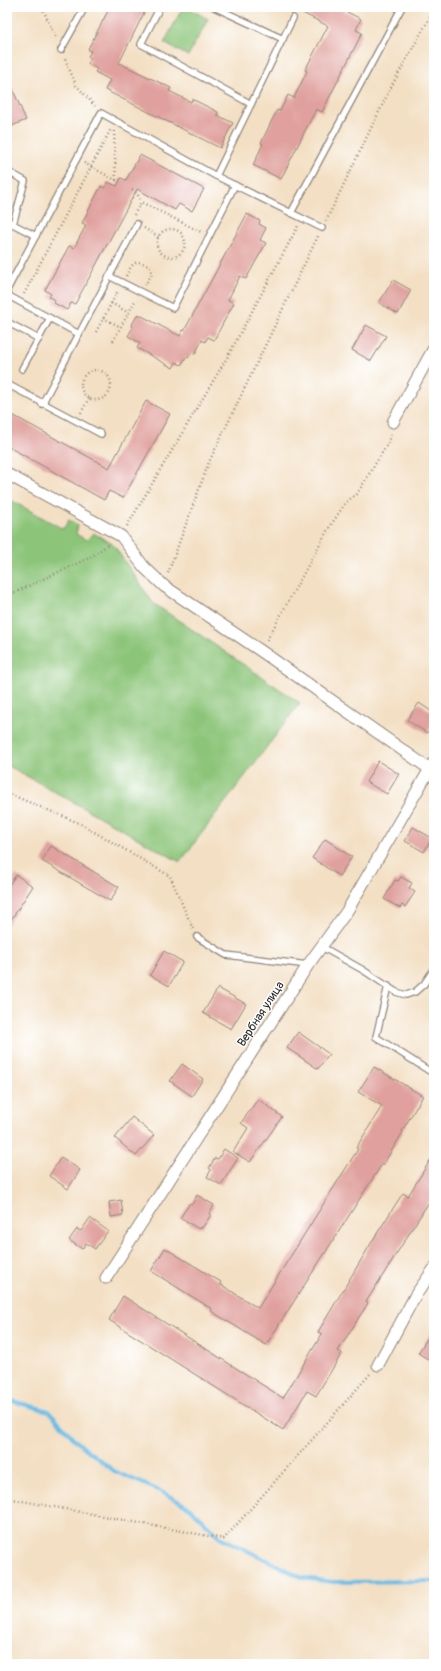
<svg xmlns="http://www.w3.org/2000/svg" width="441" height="1671" font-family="Pangolin,sans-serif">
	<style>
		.green { fill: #8cc579; stroke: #5c7852 }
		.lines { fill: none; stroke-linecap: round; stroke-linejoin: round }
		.stream { stroke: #6bbde7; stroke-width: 4 }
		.building { fill: #e0a19e }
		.service-casing { stroke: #8f8577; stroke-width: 8 }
		.minor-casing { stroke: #8f8577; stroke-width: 13 }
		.path { stroke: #8f8577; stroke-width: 2.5; stroke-dasharray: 1 3; stroke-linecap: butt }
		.service { stroke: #fff; stroke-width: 5.5 }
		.minor { stroke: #fff; stroke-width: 11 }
		.labels { text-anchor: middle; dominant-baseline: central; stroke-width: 3; stroke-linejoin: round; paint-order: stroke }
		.street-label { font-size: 12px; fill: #2b2b2b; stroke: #fff }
	</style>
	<rect width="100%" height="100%" fill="#fff"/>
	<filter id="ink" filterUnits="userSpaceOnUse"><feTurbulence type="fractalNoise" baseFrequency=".025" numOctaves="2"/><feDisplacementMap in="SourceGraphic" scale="8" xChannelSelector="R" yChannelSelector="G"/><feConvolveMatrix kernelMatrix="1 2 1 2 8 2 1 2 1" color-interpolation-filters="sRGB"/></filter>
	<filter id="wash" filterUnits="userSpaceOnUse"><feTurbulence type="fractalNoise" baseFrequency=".012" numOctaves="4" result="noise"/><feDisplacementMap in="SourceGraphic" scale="16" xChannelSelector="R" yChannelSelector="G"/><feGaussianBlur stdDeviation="0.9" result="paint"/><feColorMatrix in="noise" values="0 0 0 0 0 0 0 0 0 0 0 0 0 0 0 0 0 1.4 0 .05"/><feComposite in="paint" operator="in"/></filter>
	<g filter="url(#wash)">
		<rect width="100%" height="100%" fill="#f3dfc3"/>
		<g class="green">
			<path d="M 183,7 L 186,7 L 208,19 L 188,56 L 164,43 Z"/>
			<path d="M 7,498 L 63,529 L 69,520 L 78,525 L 76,534 L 86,540 L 93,533 L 113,544 L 153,603 L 300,703 L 180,862 L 7,765 Z"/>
		</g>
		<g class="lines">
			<path class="stream" d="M 7,1397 L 12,1401 L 49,1411 L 76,1441 L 114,1471 L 160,1491 L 190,1508 L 220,1537 L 303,1578 L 333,1582 L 434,1581"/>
		</g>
		<g id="blocks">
			<g class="building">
				<path d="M 110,7 L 147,7 L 119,63 L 171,88 L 169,91 L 191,102 L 192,99 L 218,112 L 217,115 L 233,123 L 220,148 L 105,90 L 110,80 L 95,72 L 97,69 L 88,64 L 91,58 L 88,57 L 91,51 L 88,49 Z"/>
				<path d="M 291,7 L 337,7 L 361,19 L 356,30 L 362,33 L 322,112 L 316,109 L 281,179 L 253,165 L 263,144 L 261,143 L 277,110 L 280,111 L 288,95 L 294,98 L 307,71 L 305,70 L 328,26 Z"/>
				<path d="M 7,76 L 26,120 L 7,128 Z"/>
				<path d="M 140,155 L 204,189 L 192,211 L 179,204 L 175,210 L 137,189 L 75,304 L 71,303 L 67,310 L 54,303 L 55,300 L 49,297 L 51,294 L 45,290 L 69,246 L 74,248 L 86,225 L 82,223 L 101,186 L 105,188 L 108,182 L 117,186 L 121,178 L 126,180 Z"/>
				<path d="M 247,214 L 260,221 L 259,224 L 266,228 L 260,240 L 266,243 L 246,279 L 240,276 L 228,300 L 234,303 L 214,340 L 208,337 L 205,342 L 202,340 L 195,354 L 191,353 L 188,358 L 186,357 L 181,365 L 176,362 L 173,368 L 137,348 L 140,343 L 128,336 L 133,327 L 131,326 L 138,314 L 180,336 L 183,330 L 184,331 Z"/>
				<path d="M 393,280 L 411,290 L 398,314 L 379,303 Z"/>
				<path d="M 366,325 L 386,336 L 371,361 L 352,350 Z"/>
				<path d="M 146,401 L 170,414 L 123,498 L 109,491 L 104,500 L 7,446 L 7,412 L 109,468 Z"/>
				<path d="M 419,703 L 434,713 L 434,722 L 427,733 L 407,720 Z"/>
				<path d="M 378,761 L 399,774 L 387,794 L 366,782 Z"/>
				<path d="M 413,827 L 432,838 L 424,852 L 405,841 Z"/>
				<path d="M 325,839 L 352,857 L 339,876 L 312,858 Z"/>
				<path d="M 51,846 L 119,887 L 110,901 L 42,861 Z"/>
				<path d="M 16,875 L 33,886 L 7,926 L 7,888 Z"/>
				<path d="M 401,877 L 412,883 L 409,888 L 415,892 L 405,907 L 402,905 L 400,908 L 384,899 L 395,880 L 398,881 Z"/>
				<path d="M 164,951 L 183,962 L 169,986 L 150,975 Z"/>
				<path d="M 218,988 L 246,1004 L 231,1029 L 203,1013 Z"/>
				<path d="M 298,1032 L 329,1054 L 318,1069 L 287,1048 Z"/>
				<path d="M 182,1064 L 203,1079 L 192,1096 L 170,1081 Z"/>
				<path d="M 374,1067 L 423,1096 L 402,1131 L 403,1132 L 383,1165 L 382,1164 L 266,1345 L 211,1311 L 212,1309 L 151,1271 L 165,1248 L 221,1282 L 220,1284 L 258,1308 L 358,1149 L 356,1148 L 382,1106 L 358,1092 Z"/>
				<path d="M 258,1099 L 282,1117 L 250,1162 L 233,1152 L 248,1128 L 241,1123 Z"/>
				<path d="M 132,1117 L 154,1135 L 136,1156 L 115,1138 Z"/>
				<path d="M 224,1149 L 238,1158 L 221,1185 L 207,1177 L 211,1170 L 209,1168 L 215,1158 L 218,1159 Z"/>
				<path d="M 434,1154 L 434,1194 L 366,1302 L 368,1303 L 338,1351 L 342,1353 L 316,1396 L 307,1391 L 283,1430 L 109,1320 L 123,1296 L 283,1398 L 322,1334 L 318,1332 L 376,1235 L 403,1193 L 408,1196 Z"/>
				<path d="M 61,1157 L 80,1170 L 68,1189 L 49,1176 Z"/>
				<path d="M 197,1195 L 214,1205 L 209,1214 L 211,1215 L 202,1228 L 200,1227 L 199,1229 L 180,1218 L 190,1203 L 192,1204 Z"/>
				<path d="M 121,1200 L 123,1215 L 111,1217 L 109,1202 Z"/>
				<path d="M 90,1218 L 108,1231 L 95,1249 L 86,1243 L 82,1249 L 69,1240 L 77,1229 L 81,1231 Z"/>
				<path d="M 434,1328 L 434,1363 L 418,1353 Z"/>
			</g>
		</g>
	</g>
	<g filter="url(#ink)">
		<use href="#blocks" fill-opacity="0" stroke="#8f8577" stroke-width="1"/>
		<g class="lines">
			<g class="service-casing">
				<g id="service">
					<path d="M 160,7 L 141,44 L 251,104"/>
					<path d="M 214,7 L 283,39"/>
					<path d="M 61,50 L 85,7"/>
					<path d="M 7,171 L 25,181 L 13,224"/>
					<path d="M 216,176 L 293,18"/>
					<path d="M 291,213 L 402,7"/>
					<path d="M 7,221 L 36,236"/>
					<path d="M 109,276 L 173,308 L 235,185"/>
					<path d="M 7,290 L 101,113 L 216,176 L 322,228"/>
					<path d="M 7,295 L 79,334"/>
					<path d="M 7,322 L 39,339"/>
					<path d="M 22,369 L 50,318"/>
					<path d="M 7,384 L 101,434"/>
					<path d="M 42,404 L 137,224"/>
					<path d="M 197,937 L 226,955 L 308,965"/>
					<path d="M 322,947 L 363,970 L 396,992 L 406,995 L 415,992 L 424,984 L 434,969"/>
					<path d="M 388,986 L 376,1037 L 434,1074"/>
				</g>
			</g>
			<g class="minor-casing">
				<g id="minor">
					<path d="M 393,422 L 434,348"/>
					<path d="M 7,474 L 121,536 L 144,567 L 164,586 L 261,651 L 434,772"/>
					<path d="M 106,1278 L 308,965 L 347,911 L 434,762"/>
					<path d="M 378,1365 L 415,1296 L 434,1269"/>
				</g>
			</g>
			<g class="path">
				<path d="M 42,7 L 56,39"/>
				<path d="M 65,59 L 76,85 L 95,106"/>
				<path d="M 114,131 L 116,181"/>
				<path d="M 84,163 L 119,182"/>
				<path d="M 132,190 L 137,193 L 141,202"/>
				<path d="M 134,215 L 141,202 L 201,232"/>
				<path d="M 326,221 L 392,85 L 434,10"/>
				<path d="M 144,228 L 159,237"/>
				<circle cx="171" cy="243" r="14"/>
				<path d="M 126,276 C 133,262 136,258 150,267 L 152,274 L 145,285"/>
				<path d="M 24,294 L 111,129"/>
				<path d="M 111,303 L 129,313"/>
				<path d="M 103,318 L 121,327"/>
				<path d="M 96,332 L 118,291"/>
				<path d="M 113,341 L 136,299"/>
				<circle cx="96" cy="385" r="15"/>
				<path d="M 81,413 L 89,398"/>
				<path d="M 127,526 L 228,356 L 298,226"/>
				<path d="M 168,573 L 209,462 L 318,236"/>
				<path d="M 7,596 L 91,557 L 110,543"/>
				<path d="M 267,640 L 327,531 L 346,502 L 357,494 L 388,443 L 391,433"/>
				<path d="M 7,793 L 79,823 L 170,876 L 193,929"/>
				<path d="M 7,1498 L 224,1539 L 371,1373"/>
			</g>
			<use href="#service" class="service"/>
			<use href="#minor" class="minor"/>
		</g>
	</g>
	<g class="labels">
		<g class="street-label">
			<text transform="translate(261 1014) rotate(-57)">Вербная улица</text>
		</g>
	</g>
	<rect width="441" height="1671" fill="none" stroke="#fff" stroke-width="24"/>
</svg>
